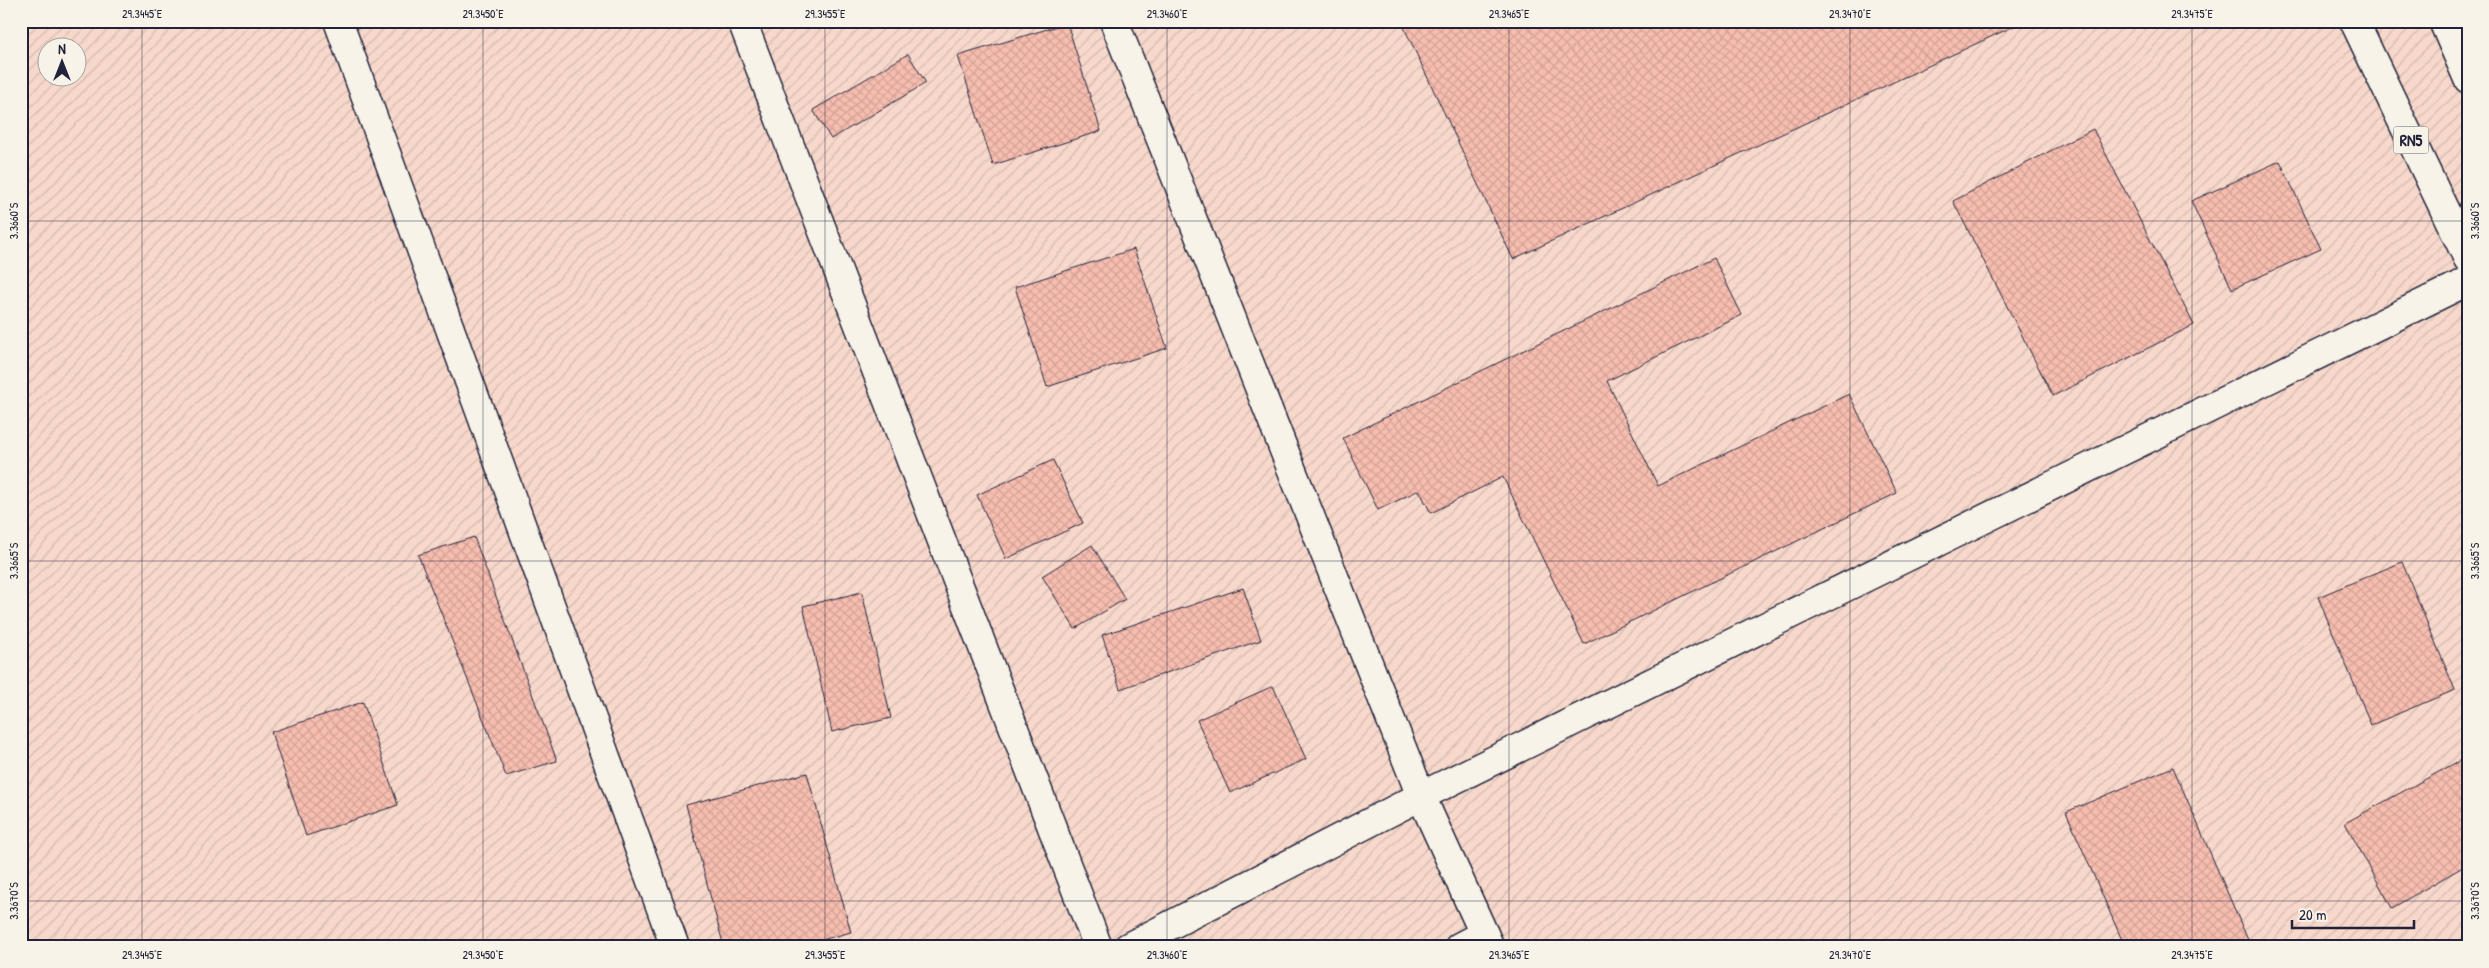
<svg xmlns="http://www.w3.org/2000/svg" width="2489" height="968" font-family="'Patrick Hand',sans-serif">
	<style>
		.industrial { fill: url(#industrial-furrows); fill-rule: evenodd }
		.building { fill: url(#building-cross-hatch); stroke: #22223b }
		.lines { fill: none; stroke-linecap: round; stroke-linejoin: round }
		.minor-casing { stroke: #22223b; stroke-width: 31 }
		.major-casing { stroke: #22223b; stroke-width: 31 }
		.minor { stroke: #f7f3e8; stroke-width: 28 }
		.major { stroke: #f7f3e8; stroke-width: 28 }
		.ticks { fill: none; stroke: #22223b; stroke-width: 1; stroke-opacity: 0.45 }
		.labels { text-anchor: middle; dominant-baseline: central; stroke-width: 5; stroke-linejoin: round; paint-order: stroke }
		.shield { fill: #f7f3e8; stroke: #62616f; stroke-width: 1 }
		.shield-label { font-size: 16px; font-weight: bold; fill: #22223b }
		.neatline { fill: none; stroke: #22223b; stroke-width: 2 }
		.ticks-label { font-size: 12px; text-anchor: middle; fill: #22223b }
	</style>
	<defs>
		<pattern id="industrial-furrows" width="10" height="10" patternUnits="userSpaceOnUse" patternTransform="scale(1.25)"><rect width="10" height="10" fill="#f7d8cb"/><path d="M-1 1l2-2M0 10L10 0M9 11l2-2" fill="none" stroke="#d3b9af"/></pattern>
		<pattern id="building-cross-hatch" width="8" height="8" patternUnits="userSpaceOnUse" patternTransform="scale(1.25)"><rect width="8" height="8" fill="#f7bdaf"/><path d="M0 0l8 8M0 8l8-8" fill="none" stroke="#d3a297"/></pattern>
	</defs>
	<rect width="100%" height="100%" fill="#f7e3d7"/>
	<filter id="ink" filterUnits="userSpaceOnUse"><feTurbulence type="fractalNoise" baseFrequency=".02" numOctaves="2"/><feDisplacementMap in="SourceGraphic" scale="10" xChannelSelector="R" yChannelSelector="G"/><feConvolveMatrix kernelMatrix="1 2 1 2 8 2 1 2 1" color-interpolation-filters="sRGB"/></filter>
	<g filter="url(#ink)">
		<path class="industrial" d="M 21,21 L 2468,21 L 2468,947 L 21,947 ZM 48,48 L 78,48 L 78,78 L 48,78 Z"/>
		<g class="building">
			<path d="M 1401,21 L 2025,21 L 1513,259 Z"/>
			<path d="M 1067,23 L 1101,131 L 993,165 L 958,56 Z"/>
			<path d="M 908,54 L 926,83 L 831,139 L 813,110 Z"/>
			<path d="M 2093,129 L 2194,325 L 2053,396 L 1953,201 Z"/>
			<path d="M 2280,161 L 2321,249 L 2232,289 L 2191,201 Z"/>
			<path d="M 1134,249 L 1167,348 L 1047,387 L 1015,287 Z"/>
			<path d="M 1714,258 L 1742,315 L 1607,381 L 1658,486 L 1849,394 L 1897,493 L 1584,644 L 1503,477 L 1431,513 L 1419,490 L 1378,510 L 1343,438 Z"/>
			<path d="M 1053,460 L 1083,523 L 1006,559 L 977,495 Z"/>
			<path d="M 474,537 L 557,761 L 506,776 L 418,555 Z"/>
			<path d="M 1092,545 L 1125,599 L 1075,629 L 1042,576 Z"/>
			<path d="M 2402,562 L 2455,690 L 2371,725 L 2318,597 Z"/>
			<path d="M 1243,588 L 1261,640 L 1120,689 L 1102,635 Z"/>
			<path d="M 862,592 L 891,718 L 832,732 L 803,606 Z"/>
			<path d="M 1273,686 L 1306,759 L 1230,793 L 1197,720 Z"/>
			<path d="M 363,702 L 398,805 L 306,836 L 271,732 Z"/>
			<path d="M 2468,756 L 2468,864 L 2392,908 L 2345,823 Z"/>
			<path d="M 2173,767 L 2248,940 L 2233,947 L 2125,947 L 2066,812 Z"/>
			<path d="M 807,773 L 851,932 L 796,947 L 724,947 L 686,805 Z"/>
		</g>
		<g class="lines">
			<g class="minor-casing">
				<g id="minor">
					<path d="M 338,21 L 675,947"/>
					<path d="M 742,21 L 1098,947"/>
					<path d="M 1114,21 L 1421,796 L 1490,947"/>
					<path d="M 1128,947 L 1421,796 L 2468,281"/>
					<path d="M 1459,947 L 1484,934"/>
				</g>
			</g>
			<g class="major-casing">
				<g id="major">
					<path d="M 2354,21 L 2468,259"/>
					<path d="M 2443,21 L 2468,79"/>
				</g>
			</g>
			<use href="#minor" class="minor"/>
			<use href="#major" class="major"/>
		</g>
	</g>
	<path class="ticks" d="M 142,21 L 142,947M 483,21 L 483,947M 825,21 L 825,947M 1167,21 L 1167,947M 1509,21 L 1509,947M 1850,21 L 1850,947M 2192,21 L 2192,947M 21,221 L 2468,221M 21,561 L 2468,561M 21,901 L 2468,901"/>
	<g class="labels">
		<rect class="shield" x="2393.5" y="126.5" width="35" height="27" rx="4"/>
		<g class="shield-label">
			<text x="2411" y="140">RN5</text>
		</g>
	</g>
	<rect width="2489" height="968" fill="none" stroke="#f7f3e8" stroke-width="55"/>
	<g transform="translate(62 62)"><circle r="24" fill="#f7f3e8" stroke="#a29fa3"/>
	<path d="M0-4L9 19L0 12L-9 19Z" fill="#22223b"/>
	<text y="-8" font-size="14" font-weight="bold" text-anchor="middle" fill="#22223b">N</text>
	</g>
	<path d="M2292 920v8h122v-8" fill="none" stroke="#22223b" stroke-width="2.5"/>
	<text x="2299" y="920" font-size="15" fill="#22223b" stroke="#f7f3e8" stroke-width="4" paint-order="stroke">20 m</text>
	<rect x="28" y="28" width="2434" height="912" class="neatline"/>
	<g class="ticks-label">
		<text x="142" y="18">29.3445°E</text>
		<text x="483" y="18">29.3450°E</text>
		<text x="825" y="18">29.3455°E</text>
		<text x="1167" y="18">29.3460°E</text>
		<text x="1509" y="18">29.3465°E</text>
		<text x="1850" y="18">29.3470°E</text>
		<text x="2192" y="18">29.3475°E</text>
		<text transform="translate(14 221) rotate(-90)" y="4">3.3660°S</text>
		<text transform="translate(2475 221) rotate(-90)" y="4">3.3660°S</text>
		<text transform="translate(14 561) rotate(-90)" y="4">3.3665°S</text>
		<text transform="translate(2475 561) rotate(-90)" y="4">3.3665°S</text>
		<text transform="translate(14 901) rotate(-90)" y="4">3.3670°S</text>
		<text transform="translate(2475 901) rotate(-90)" y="4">3.3670°S</text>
		<text x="142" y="959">29.3445°E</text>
		<text x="483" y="959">29.3450°E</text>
		<text x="825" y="959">29.3455°E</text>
		<text x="1167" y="959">29.3460°E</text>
		<text x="1509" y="959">29.3465°E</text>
		<text x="1850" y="959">29.3470°E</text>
		<text x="2192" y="959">29.3475°E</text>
	</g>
</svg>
